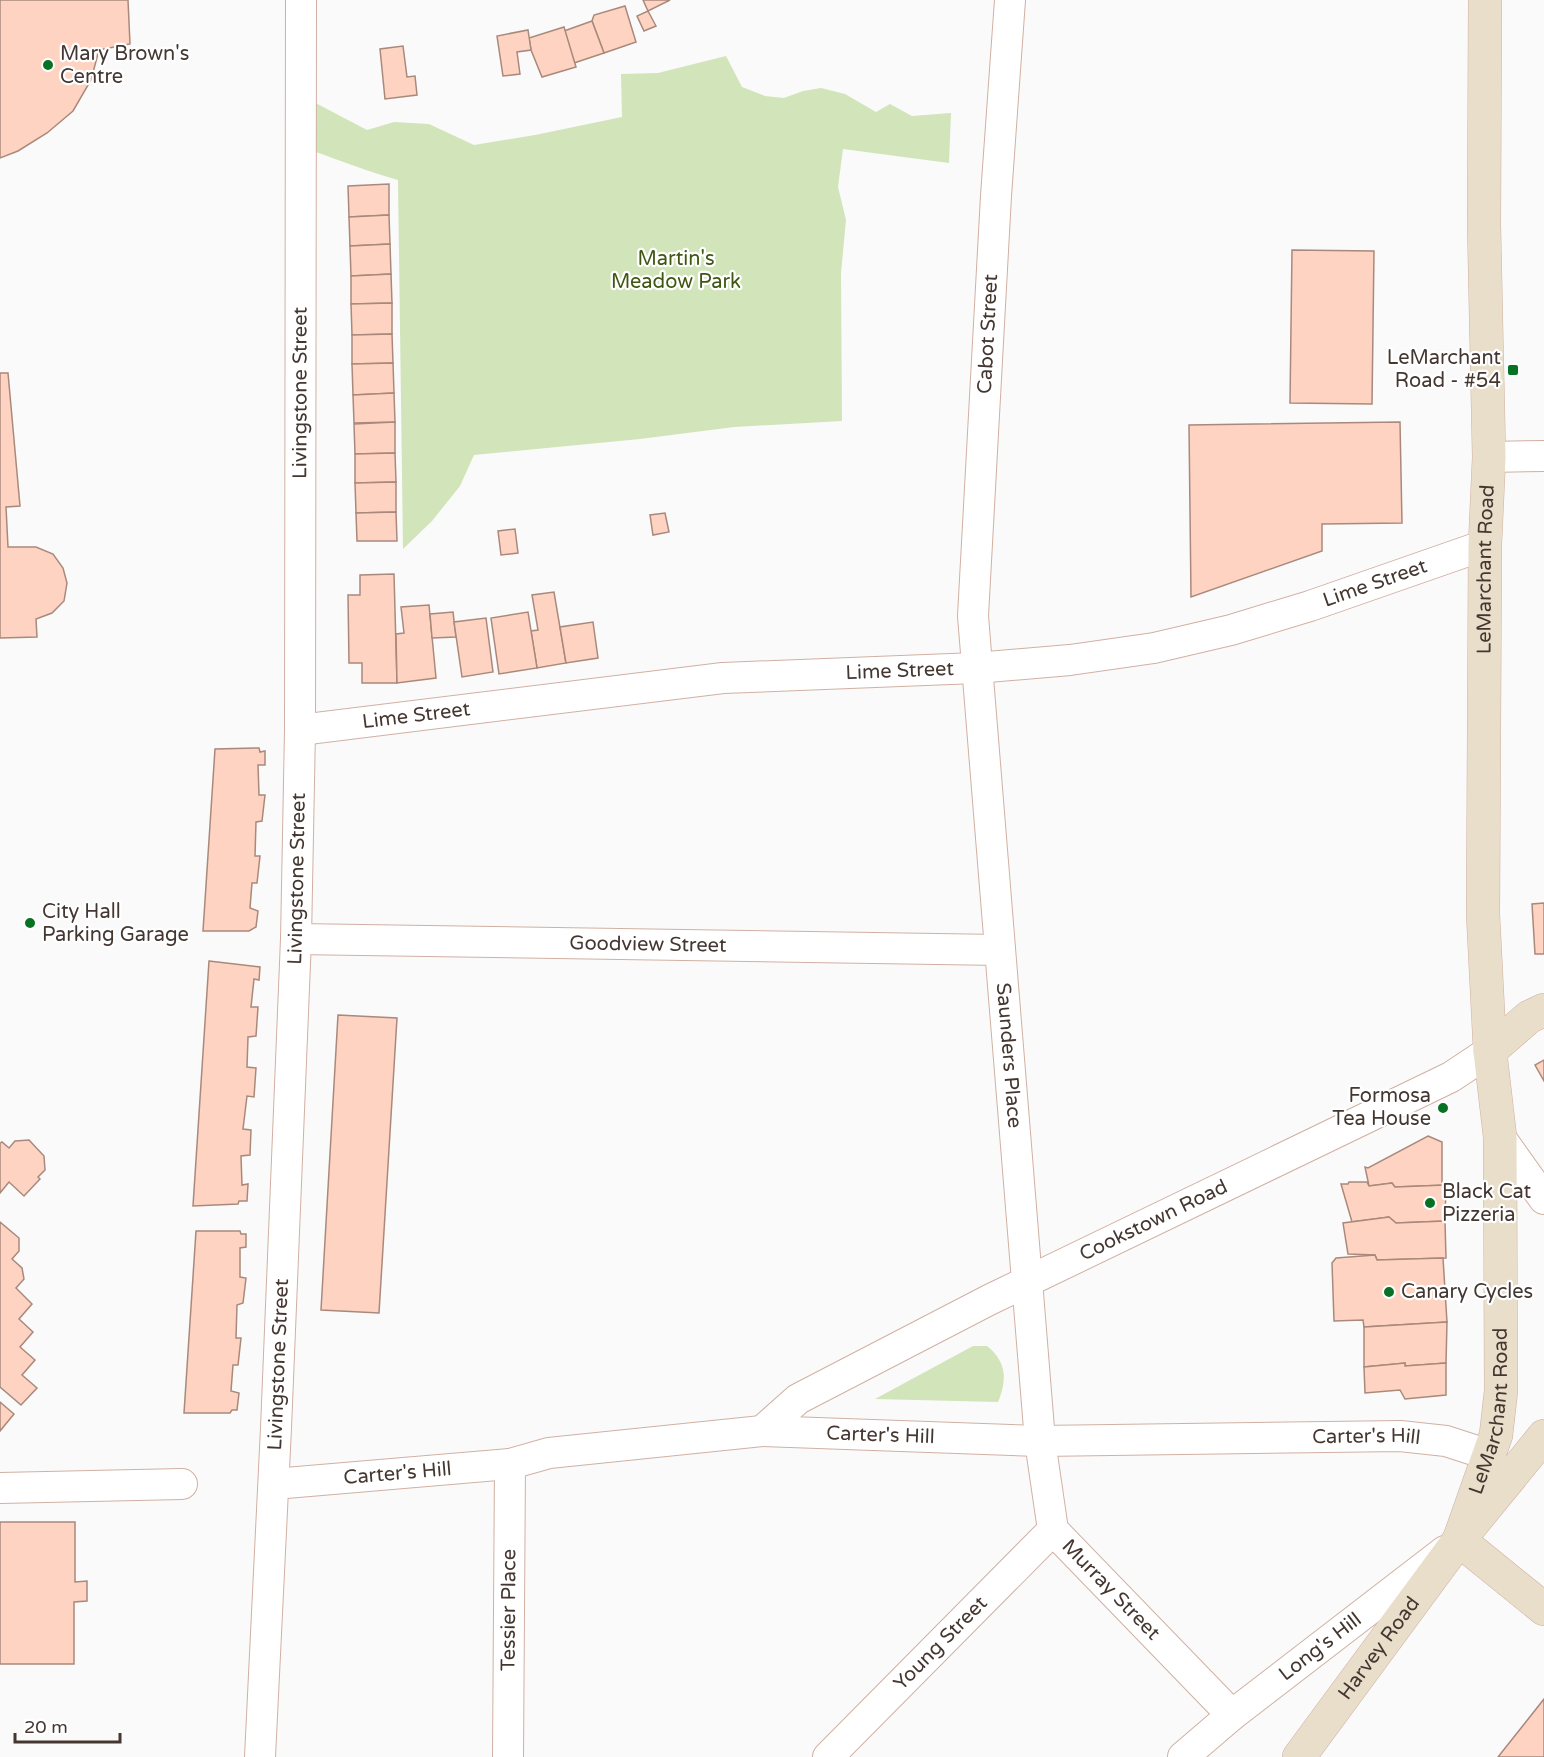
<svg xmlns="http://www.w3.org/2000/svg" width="1544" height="1757" font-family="'Varela Round',sans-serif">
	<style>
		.green { fill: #d2e4b9 }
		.building { fill: #fed3c1; stroke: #a9897c; stroke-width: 1.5 }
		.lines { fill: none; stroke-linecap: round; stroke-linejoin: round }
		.street-casing { stroke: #d1b0a3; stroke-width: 32 }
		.secondary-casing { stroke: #d1b0a3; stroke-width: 34 }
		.street { stroke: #fff; stroke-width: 30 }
		.secondary { stroke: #e8deca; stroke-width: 33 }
		.poi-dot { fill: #077223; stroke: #fff; stroke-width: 2 }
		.labels { text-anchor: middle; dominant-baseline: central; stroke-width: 4.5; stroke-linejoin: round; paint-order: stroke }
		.poi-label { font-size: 20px; fill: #443731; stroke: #fff; text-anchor: start }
		.park-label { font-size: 20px; fill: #405713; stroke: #fff }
		.street-label { font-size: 20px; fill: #443731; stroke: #fff }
	</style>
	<rect width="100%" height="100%" fill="#fafafa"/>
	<g class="green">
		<path d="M 726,56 L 742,87 L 765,96 L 784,98 L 803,91 L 821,88 L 845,94 L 876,112 L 890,104 L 912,116 L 951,113 L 949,163 L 843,149 L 838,187 L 846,220 L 841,273 L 842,421 L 734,427 L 640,439 L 474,455 L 460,486 L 432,521 L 403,549 L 398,180 C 369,172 342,161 313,151 L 306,98 L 367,130 L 394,122 L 429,124 L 474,145 L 535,135 L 622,117 L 621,74 L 658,73 Z"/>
		<path d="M 973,1346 L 987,1346 C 1007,1362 1007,1380 998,1402 L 875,1399 Z"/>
	</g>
	<g class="building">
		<path d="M 0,0 L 128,0 L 130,44 L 99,50 L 91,80 L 73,111 L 47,133 L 18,151 L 0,158 Z"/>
		<path d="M 643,0 L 670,0 L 648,11 Z"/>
		<path d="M 625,6 L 636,42 L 604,53 L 592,21 L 594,15 Z"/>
		<path d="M 648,11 L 656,26 L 644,31 L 637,16 Z"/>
		<path d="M 592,21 L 604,53 L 574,63 L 564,31 Z"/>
		<path d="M 564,27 L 576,67 L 542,77 L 531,50 L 529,38 Z"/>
		<path d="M 528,30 L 531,50 L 517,52 L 520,74 L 503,76 L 497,36 Z"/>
		<path d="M 403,46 L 407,77 L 415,76 L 417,95 L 385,99 L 380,49 Z"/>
		<path d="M 389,184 L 389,215 L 349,217 L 348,186 Z"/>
		<path d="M 389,215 L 390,244 L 350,246 L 349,217 Z"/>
		<path d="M 390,244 L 391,274 L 351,276 L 350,246 Z"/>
		<path d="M 1292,250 L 1374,251 L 1372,404 L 1290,403 Z"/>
		<path d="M 391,274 L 392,303 L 351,304 L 351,276 Z"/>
		<path d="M 392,303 L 392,334 L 352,335 L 351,304 Z"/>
		<path d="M 392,334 L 393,363 L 352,364 L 352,335 Z"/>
		<path d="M 393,363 L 394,393 L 353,395 L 352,364 Z"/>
		<path d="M 0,373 L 8,373 L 20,506 L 6,507 L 8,547 L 36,547 L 53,554 L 63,568 L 67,583 L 64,601 L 52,613 L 36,619 L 37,637 L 0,638 Z"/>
		<path d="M 394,393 L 395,422 L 354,423 L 353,395 Z"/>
		<path d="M 395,422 L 395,453 L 355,454 L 354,424 Z"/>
		<path d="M 1400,422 L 1402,523 L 1322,524 L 1322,551 L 1191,597 L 1189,425 Z"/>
		<path d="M 395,453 L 396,482 L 355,483 L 355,454 Z"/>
		<path d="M 396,482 L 396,512 L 356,513 L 355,483 Z"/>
		<path d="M 396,512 L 397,541 L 357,541 L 356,513 Z"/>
		<path d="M 665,513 L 669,532 L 653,535 L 650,515 Z"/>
		<path d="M 515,529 L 518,553 L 501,555 L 498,531 Z"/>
		<path d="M 394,574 L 397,683 L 362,683 L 362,663 L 349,663 L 348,595 L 360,595 L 360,575 Z"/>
		<path d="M 554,592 L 566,663 L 537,668 L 531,631 L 538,630 L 532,595 Z"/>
		<path d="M 429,605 L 436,678 L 397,683 L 396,634 L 404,633 L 401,607 Z"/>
		<path d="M 453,612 L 456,637 L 432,638 L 430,614 Z"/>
		<path d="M 528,612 L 537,668 L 499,674 L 491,618 Z"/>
		<path d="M 486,618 L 493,672 L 462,677 L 454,622 Z"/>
		<path d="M 593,622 L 598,658 L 566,663 L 560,627 Z"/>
		<path d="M 259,748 L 260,752 L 265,751 L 265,765 L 258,765 L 259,795 L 265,795 L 262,821 L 256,822 L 255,856 L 260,856 L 257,883 L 252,883 L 250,908 L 258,911 L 256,927 L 249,931 L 203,931 L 215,749 Z"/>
		<path d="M 1544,903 L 1544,954 L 1535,954 L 1532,904 Z"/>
		<path d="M 209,961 L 260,967 L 259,980 L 254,979 L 251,1007 L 258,1007 L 256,1036 L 248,1037 L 247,1067 L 256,1068 L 254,1097 L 247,1096 L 243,1129 L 251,1130 L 250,1155 L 241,1156 L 242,1185 L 248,1184 L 247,1201 L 239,1201 L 238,1204 L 193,1206 Z"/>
		<path d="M 338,1015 L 397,1018 L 379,1313 L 321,1310 Z"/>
		<path d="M 1544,1060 L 1544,1081 L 1535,1065 Z"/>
		<path d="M 1428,1136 L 1442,1142 L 1442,1182 L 1446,1185 L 1395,1187 L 1392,1183 L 1369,1186 L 1365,1167 L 1368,1168 Z"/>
		<path d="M 29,1140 L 44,1156 L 45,1170 L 38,1177 L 40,1179 L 24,1196 L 9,1182 L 0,1193 L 0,1143 L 2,1142 L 9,1148 L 15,1141 Z"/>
		<path d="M 1349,1182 L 1367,1182 L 1369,1186 L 1392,1183 L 1395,1187 L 1446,1185 L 1445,1221 L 1396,1223 L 1389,1217 L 1352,1222 L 1341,1184 L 1348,1184 Z"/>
		<path d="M 1389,1217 L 1396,1223 L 1445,1221 L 1446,1258 L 1377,1260 L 1375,1255 L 1348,1254 L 1343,1223 Z"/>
		<path d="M 0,1222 L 19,1238 L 19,1251 L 12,1259 L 22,1268 L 24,1279 L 16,1288 L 32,1304 L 19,1319 L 33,1332 L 20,1347 L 35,1360 L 22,1375 L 37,1388 L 21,1405 L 0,1387 Z"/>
		<path d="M 196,1231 L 240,1231 L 241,1234 L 246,1234 L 246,1247 L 240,1248 L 240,1277 L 246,1278 L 243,1303 L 237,1305 L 236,1338 L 241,1338 L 238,1365 L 233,1365 L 231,1391 L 239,1393 L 237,1410 L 232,1410 L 230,1413 L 184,1413 Z"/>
		<path d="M 1375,1255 L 1377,1260 L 1443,1258 L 1447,1322 L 1364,1327 L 1363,1320 L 1334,1321 L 1332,1263 L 1336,1258 Z"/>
		<path d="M 1447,1322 L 1446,1363 L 1405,1366 L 1405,1363 L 1364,1367 L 1364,1327 Z"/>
		<path d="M 1405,1363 L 1405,1366 L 1446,1363 L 1446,1395 L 1405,1399 L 1400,1390 L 1365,1393 L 1364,1367 Z"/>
		<path d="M 0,1402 L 14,1414 L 0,1431 Z"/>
		<path d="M 0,1522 L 75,1522 L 75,1582 L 87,1581 L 87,1601 L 74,1602 L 74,1664 L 0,1664 Z"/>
		<path d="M 1544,1699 L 1544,1757 L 1498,1757 Z"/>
	</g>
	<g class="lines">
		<g class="street-casing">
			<g id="street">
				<path id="s1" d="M 1010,0 L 996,196 L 973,616 L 1040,1441 L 1053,1530 L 1232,1715"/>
				<path d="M 1489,457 L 1544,456"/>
				<path id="s2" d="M 300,730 L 723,678 L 976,668 L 1070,660 L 1154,648 L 1231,630 L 1310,606 L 1485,545"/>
				<path id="s3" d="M 296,939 L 1000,950"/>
				<path d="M 1500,1137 L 1544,1199"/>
				<path id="s4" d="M 762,1431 L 798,1399 L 989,1300 L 1451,1077 L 1490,1051"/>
				<path id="s5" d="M 274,1484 L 510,1464 L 549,1453 L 762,1431 L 1040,1441 L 1400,1436 L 1446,1441 L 1489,1455"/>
				<path d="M 0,1488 L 182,1484"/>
				<path id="s6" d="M 260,1757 L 276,1428 L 296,939 L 300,730 L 301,0"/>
				<path id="s7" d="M 508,1757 L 510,1464"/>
				<path id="s8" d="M 828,1757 L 1053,1530"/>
				<path id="s9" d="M 1183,1757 L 1232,1715 L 1445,1551"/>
			</g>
		</g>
		<g class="secondary-casing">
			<g id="secondary">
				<path d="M 1490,1051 L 1529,1017 L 1544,1010"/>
				<path id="s10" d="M 1459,1540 L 1496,1435 L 1501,1391 L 1500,1137 L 1490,1051 L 1483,914 L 1485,545 L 1489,457 L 1484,224 L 1485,0"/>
				<path d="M 1459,1540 L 1544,1609"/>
				<path id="s11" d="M 1299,1757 L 1459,1540 L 1544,1436"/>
			</g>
		</g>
		<use href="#street" class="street"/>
		<use href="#secondary" class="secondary"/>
	</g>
	<g class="poi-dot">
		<circle cx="48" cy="65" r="6"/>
		<rect x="1507" y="364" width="12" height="12" rx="3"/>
		<circle cx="30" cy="923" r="6"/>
		<circle cx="1443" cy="1108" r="6"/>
		<circle cx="1430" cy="1203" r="6"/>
		<circle cx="1389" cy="1292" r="6"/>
	</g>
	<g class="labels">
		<g class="poi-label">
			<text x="60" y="54">Mary Brown's<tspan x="60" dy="23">Centre</tspan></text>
			<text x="1501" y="358" text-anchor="end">LeMarchant<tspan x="1501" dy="23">Road - #54</tspan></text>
			<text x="42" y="912">City Hall<tspan x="42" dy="23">Parking Garage</tspan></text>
			<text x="1431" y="1096" text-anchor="end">Formosa<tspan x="1431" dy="23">Tea House</tspan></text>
			<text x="1442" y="1192">Black Cat<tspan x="1442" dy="23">Pizzeria</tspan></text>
			<text x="1401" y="1292">Canary Cycles</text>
		</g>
		<g class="park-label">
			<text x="676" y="259">Martin's<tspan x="676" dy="23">Meadow Park</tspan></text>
		</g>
		<g class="street-label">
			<text transform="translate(988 334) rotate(-87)">Cabot Street</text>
			<text stroke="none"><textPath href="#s6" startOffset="1365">Livingstone Street</textPath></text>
			<text stroke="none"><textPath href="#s10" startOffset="978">LeMarchant Road</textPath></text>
			<text stroke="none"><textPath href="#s2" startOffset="1089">Lime Street</textPath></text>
			<text stroke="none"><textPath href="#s2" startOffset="603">Lime Street</textPath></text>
			<text stroke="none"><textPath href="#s2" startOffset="117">Lime Street</textPath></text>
			<text stroke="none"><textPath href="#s6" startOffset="879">Livingstone Street</textPath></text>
			<text stroke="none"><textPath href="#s3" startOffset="352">Goodview Street</textPath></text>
			<text stroke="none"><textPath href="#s1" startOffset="1058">Saunders Place</textPath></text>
			<text stroke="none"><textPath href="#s4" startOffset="446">Cookstown Road</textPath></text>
			<text stroke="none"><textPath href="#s6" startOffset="393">Livingstone Street</textPath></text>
			<text stroke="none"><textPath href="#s10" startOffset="134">LeMarchant Road</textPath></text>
			<text stroke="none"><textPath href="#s5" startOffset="610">Carter's Hill</textPath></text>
			<text stroke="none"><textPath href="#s5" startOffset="1096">Carter's Hill</textPath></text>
			<text stroke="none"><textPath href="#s5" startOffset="124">Carter's Hill</textPath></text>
			<text stroke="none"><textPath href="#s1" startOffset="1618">Murray Street</textPath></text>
			<text stroke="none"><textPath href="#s7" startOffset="147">Tessier Place</textPath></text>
			<text stroke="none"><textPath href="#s8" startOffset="160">Young Street</textPath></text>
			<text stroke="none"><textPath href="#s9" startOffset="176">Long's Hill</textPath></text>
			<text stroke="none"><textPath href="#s11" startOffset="135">Harvey Road</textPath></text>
		</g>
	</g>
	<path d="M15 1733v9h105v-9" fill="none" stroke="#443731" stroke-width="3"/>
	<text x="24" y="1733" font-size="18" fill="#443731" stroke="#ffffff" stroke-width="4.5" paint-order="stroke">20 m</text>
</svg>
